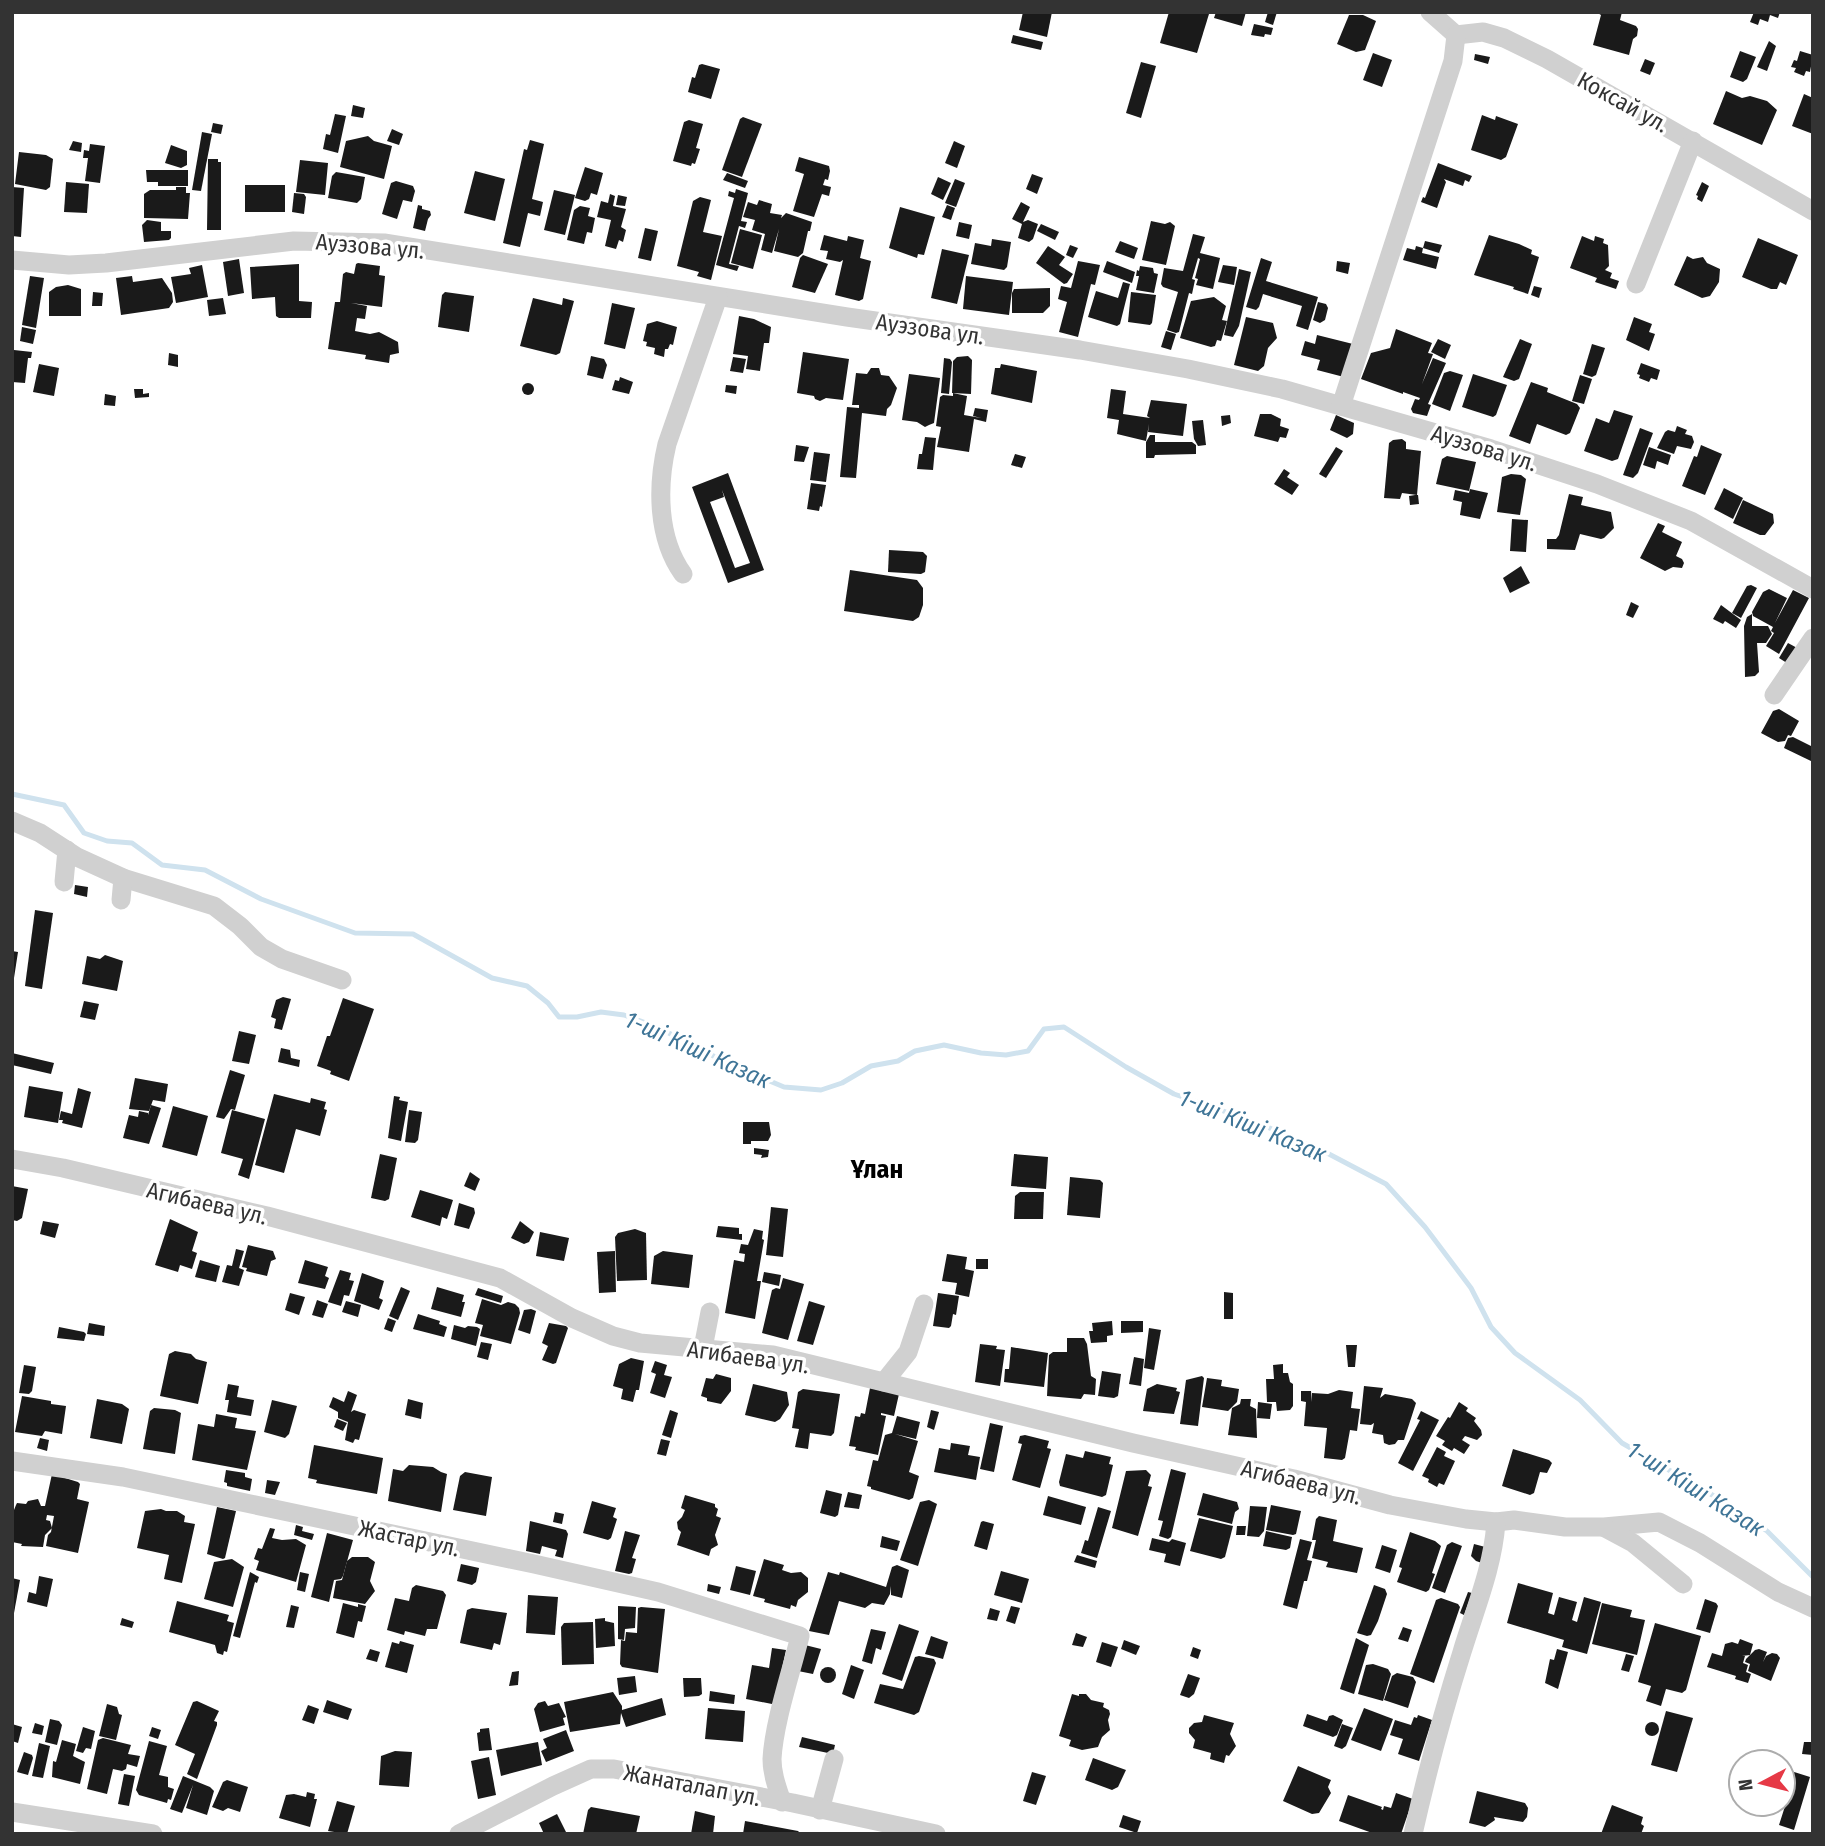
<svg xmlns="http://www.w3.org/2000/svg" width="1825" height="1846" font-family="'Fira Sans Condensed',sans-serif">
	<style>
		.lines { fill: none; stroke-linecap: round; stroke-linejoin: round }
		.stream { stroke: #cfe2ee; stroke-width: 5 }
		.building { fill: #1a1a1a; fill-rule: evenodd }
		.street { stroke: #d0d0d0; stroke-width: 19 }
		.labels { text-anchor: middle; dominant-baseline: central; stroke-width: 7; stroke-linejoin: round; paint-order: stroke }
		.street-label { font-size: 23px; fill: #333; stroke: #fff }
		.water-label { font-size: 24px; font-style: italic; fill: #3f7597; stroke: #fff }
		.quarter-label { font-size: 26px; font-weight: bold; fill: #000; stroke: #fff }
	</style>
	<rect width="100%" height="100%" fill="#fff"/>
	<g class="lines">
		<path class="stream" d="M 12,794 L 64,805 L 84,833 L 107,841 L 132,843 L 162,865 L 205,870 L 261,899 L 355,933 L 413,934 L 492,978 L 527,986 L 548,1003 L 559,1017 L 577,1017 L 601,1012 L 624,1015 L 657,1027 L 729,1064 L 784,1087 L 821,1090 L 842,1083 L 871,1066 L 898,1061 L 915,1051 L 944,1045 L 981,1053 L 1006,1055 L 1028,1051 L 1044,1029 L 1064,1027 L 1126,1067 L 1174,1094 L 1258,1123 L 1327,1153 L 1386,1184 L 1425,1227 L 1471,1288 L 1491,1327 L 1515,1353 L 1580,1400 L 1622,1443 L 1714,1496 L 1767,1531 L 1813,1577"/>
	</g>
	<g class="building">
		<path d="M 1023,12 L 1052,12 L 1047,37 L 1019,30 Z"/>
		<path d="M 1169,12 L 1209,14 L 1197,53 L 1160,43 Z"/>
		<path d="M 1216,12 L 1246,12 L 1242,26 L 1214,18 Z"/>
		<path d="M 1268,12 L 1277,12 L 1273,25 L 1265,22 Z"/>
		<path d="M 1596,12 L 1622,12 L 1620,20 L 1636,26 L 1638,29 L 1637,36 L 1633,39 L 1629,55 L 1593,45 L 1601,15 Z"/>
		<path d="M 1754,12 L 1780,12 L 1778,18 L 1770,15 L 1768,22 L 1760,19 L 1758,25 L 1750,22 Z"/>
		<path d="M 1349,15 L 1363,15 L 1376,21 L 1365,50 L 1356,52 L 1337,44 Z"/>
		<path d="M 1254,24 L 1273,28 L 1271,35 L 1265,34 L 1264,37 L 1251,35 Z"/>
		<path d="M 1013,35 L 1043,42 L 1041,50 L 1011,43 Z"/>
		<path d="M 1769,41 L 1776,46 L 1767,71 L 1757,67 Z"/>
		<path d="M 1740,51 L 1756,57 L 1747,79 L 1743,82 L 1730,77 Z"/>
		<path d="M 1800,51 L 1813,55 L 1810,72 L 1806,71 L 1804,76 L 1794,72 L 1796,68 L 1791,67 L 1794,60 L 1797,61 Z"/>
		<path d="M 1373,53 L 1392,60 L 1382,87 L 1363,80 Z"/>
		<path d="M 1475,54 L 1490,57 L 1488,64 L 1474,60 Z"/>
		<path d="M 1645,59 L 1655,63 L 1650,75 L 1640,71 Z"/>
		<path d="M 1141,62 L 1156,66 L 1141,118 L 1126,113 Z"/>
		<path d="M 702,64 L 720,69 L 711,99 L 688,92 L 692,77 L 695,78 L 699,65 Z"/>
		<path d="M 1726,91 L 1742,98 L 1750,96 L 1767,101 L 1777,110 L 1762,145 L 1713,124 Z"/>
		<path d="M 1804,94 L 1813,98 L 1813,134 L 1792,126 Z"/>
		<path d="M 353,105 L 365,108 L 363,118 L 351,116 Z"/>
		<path d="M 335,114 L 346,116 L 338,153 L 323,149 L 326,134 L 330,135 Z"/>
		<path d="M 1482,115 L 1495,120 L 1496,116 L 1518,124 L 1506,157 L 1501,160 L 1471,150 Z"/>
		<path d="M 743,117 L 762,124 L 742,177 L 722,170 L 740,119 Z"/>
		<path d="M 689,120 L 703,124 L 696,148 L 700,149 L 695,164 L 692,163 L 691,166 L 673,161 L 684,122 Z"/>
		<path d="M 213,123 L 223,125 L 221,134 L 211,132 Z"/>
		<path d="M 392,129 L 403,134 L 399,145 L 387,141 Z"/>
		<path d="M 202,132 L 212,134 L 201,191 L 192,190 Z"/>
		<path d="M 368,136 L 374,141 L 392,146 L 384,179 L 340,167 L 346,141 Z"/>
		<path d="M 530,140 L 544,144 L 532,199 L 543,202 L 540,216 L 528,213 L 520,247 L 503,243 L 524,149 L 527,150 Z"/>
		<path d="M 73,141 L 82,143 L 81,152 L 69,150 Z"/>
		<path d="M 954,141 L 965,146 L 957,168 L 945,163 Z"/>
		<path d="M 90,144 L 105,146 L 100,183 L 85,181 L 88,158 L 83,158 L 84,150 L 89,151 Z"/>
		<path d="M 171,145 L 187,151 L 187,165 L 181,168 L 165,163 Z"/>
		<path d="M 19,152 L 46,155 L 53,159 L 50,187 L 46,190 L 15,184 Z"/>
		<path d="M 799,157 L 829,166 L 830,171 L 828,180 L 825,179 L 823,185 L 831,187 L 829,196 L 822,194 L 814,217 L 793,211 L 804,174 L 795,171 Z"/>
		<path d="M 208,159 L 218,159 L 218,162 L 221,162 L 221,230 L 207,230 Z"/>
		<path d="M 300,160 L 328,163 L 325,195 L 296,192 Z"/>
		<path d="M 1438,163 L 1472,176 L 1469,182 L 1465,180 L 1463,186 L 1444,179 L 1446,182 L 1437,208 L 1421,202 L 1423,197 L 1425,198 Z"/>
		<path d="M 585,167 L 603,173 L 597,195 L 591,193 L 589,199 L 585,201 L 575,198 Z"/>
		<path d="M 146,170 L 188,170 L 188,186 L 158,186 L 158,182 L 147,182 Z"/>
		<path d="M 475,171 L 505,179 L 495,221 L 464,213 Z"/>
		<path d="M 336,172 L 365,177 L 361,199 L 357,203 L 328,198 L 332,176 Z"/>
		<path d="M 727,173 L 748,181 L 745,188 L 723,180 Z"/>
		<path d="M 1032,174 L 1043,178 L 1037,194 L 1026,189 Z"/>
		<path d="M 938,177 L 951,183 L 943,200 L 931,194 Z"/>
		<path d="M 955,179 L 965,183 L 956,207 L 945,203 Z"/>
		<path d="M 396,181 L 413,186 L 415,191 L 412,202 L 403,200 L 397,219 L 382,214 L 391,183 Z"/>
		<path d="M 66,182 L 89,184 L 87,213 L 64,212 Z"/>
		<path d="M 1702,182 L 1709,186 L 1702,202 L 1697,199 L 1698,196 L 1696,195 Z"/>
		<rect x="245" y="185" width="40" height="27"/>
		<path d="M 12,187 L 24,188 L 21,237 L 12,236 Z"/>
		<path d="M 176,187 L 186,187 L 186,193 L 190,193 L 188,219 L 144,218 L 144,194 L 150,190 L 176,190 Z"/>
		<path d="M 736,189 L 748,193 L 741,221 L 747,222 L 745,228 L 739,226 L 729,264 L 739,266 L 737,271 L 716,265 L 734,198 L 728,196 L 729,191 L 735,193 Z"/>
		<path d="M 554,190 L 575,195 L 565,235 L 544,230 Z"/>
		<path d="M 294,193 L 304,194 L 306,197 L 304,214 L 292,212 Z"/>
		<path d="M 610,194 L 615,196 L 613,206 L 626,209 L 621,227 L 626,230 L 623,242 L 619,240 L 616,249 L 605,246 L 611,220 L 597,217 L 601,201 L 608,203 Z"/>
		<path d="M 618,195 L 627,197 L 625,206 L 616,205 Z"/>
		<path d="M 700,197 L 711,200 L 703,232 L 722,236 L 711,280 L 697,276 L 699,272 L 677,266 L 693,201 Z"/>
		<path d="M 759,200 L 772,204 L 770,213 L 782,215 L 781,218 L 786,213 L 812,222 L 810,231 L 808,231 L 803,253 L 798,257 L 774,251 L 779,229 L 772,253 L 761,250 L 765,234 L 752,230 L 755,220 L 743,217 L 748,202 L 757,205 Z"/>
		<path d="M 1021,202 L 1030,207 L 1023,222 L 1028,220 L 1038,224 L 1033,239 L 1029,242 L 1018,238 L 1022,224 L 1012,219 Z"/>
		<path d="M 418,205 L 422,206 L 422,209 L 430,211 L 431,215 L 428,219 L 425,231 L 413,228 Z"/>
		<path d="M 947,205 L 955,208 L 951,220 L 942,217 Z"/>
		<path d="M 580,206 L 590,208 L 588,216 L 595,218 L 592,233 L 587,232 L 584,244 L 567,240 L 574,210 Z"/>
		<path d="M 900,207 L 935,217 L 924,255 L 918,254 L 917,258 L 889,248 Z"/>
		<path d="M 147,220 L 161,222 L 161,231 L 171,231 L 171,238 L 169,240 L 144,242 L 142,225 Z"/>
		<path d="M 1151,221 L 1165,224 L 1170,222 L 1175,226 L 1166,265 L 1142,260 Z"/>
		<path d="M 959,222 L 972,225 L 969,239 L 956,236 Z"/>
		<path d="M 1041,224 L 1059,232 L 1055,240 L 1037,231 Z"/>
		<path d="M 645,228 L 658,231 L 651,261 L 638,258 Z"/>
		<path d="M 740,229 L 762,235 L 753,269 L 731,263 Z"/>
		<path d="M 1193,234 L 1205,237 L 1200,253 L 1220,258 L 1213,289 L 1196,285 L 1198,279 L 1195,278 L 1200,259 L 1198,258 L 1192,279 L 1195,280 L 1192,294 L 1189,293 L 1179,332 L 1176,333 L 1167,330 L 1178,292 L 1163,287 L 1161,284 L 1164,268 L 1183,271 Z"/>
		<path d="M 824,235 L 847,241 L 848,236 L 864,240 L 860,258 L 871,261 L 863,299 L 859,301 L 835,295 L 843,260 L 840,262 L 826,259 L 828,251 L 820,250 Z"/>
		<path d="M 1489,235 L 1519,244 L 1532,250 L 1531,254 L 1539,257 L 1528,294 L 1513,289 L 1514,287 L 1474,275 Z"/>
		<path d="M 1582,236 L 1594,241 L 1595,236 L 1604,239 L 1603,243 L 1608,245 L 1609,266 L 1605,270 L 1612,273 L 1610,278 L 1619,281 L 1616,289 L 1595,282 L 1597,278 L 1570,268 Z"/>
		<path d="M 1758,238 L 1798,255 L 1786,285 L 1780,282 L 1777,289 L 1771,289 L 1742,277 Z"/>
		<path d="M 992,239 L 1011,242 L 1007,267 L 1004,270 L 971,264 L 975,243 L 991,246 Z"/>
		<path d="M 1120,241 L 1138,248 L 1134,259 L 1115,252 Z"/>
		<path d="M 1425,241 L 1442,245 L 1439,253 L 1423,248 Z"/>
		<path d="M 1070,245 L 1078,248 L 1073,258 L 1066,255 Z"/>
		<path d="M 1048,246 L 1065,257 L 1059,265 L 1073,274 L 1067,283 L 1064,284 L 1036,263 Z"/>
		<path d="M 1416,246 L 1423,248 L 1422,253 L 1439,257 L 1436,269 L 1403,260 L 1407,248 L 1415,250 Z"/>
		<path d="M 942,249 L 969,255 L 957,304 L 931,298 Z"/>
		<path d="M 803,255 L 828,264 L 815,293 L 792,287 L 800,258 Z"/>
		<path d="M 1687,256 L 1693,259 L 1703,257 L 1707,263 L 1720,269 L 1719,282 L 1710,296 L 1702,298 L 1674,285 Z"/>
		<path d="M 1261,258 L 1272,262 L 1266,281 L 1318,297 L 1308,330 L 1296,326 L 1302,306 L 1263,294 L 1259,307 L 1256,310 L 1246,307 Z"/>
		<path d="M 239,259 L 244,293 L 228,296 L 223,262 Z"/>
		<path d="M 1078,261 L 1100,265 L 1095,285 L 1091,284 L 1078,337 L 1059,332 L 1067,302 L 1058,299 L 1061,286 L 1071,288 Z"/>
		<path d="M 1107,261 L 1135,272 L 1132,283 L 1103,272 Z"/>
		<path d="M 1337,261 L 1350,263 L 1348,274 L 1336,271 Z"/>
		<path d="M 358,263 L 380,266 L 379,275 L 385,276 L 382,307 L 351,303 L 367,306 L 365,319 L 357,318 L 355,331 L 370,334 L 379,332 L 398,342 L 399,353 L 390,355 L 389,363 L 365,359 L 366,355 L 328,349 L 335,302 L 340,302 L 343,274 L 346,272 L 354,274 L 356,264 Z"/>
		<path d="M 299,264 L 299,301 L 312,302 L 311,318 L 279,318 L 276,316 L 275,297 L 252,299 L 250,267 Z"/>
		<path d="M 202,265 L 208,297 L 176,303 L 171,277 L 191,274 L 189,268 Z"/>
		<path d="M 1223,265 L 1237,267 L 1234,285 L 1218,282 Z"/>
		<path d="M 1140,266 L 1153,268 L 1154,273 L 1158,274 L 1154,293 L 1136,290 L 1139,276 L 1136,276 L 1137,270 L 1139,271 Z"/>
		<path d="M 1239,269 L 1251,272 L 1239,326 L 1233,337 L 1224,335 Z"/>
		<path d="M 30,276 L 44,278 L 36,328 L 22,325 Z"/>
		<path d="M 132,276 L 133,282 L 162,278 L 172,293 L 173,302 L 169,308 L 121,315 L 116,278 Z"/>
		<path d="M 966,276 L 1013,282 L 1009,315 L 963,309 Z"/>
		<path d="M 1123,282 L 1130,284 L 1120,324 L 1117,326 L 1088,317 L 1096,291 L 1118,298 Z"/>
		<path d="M 68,285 L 81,289 L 81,316 L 49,316 L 49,292 L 56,287 Z"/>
		<path d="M 1534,286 L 1542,288 L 1539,298 L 1531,295 Z"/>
		<path d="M 1050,288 L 1050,306 L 1043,313 L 1012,313 L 1012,293 L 1014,289 Z"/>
		<path d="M 93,292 L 103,293 L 102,306 L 92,306 Z"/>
		<path d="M 445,292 L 474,296 L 469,332 L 438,327 L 442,295 Z"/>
		<path d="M 1131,292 L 1156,295 L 1152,323 L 1150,325 L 1128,322 Z"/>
		<path d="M 1214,297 L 1226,306 L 1222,320 L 1227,321 L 1221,341 L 1217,340 L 1215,346 L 1211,347 L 1180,338 L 1191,301 Z"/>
		<path d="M 223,298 L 226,314 L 209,316 L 207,300 Z"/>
		<path d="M 533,298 L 562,305 L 563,298 L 574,301 L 560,353 L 556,355 L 520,346 Z"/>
		<path d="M 1318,302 L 1326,304 L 1328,308 L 1325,320 L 1320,323 L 1313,320 Z"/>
		<path d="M 612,303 L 635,308 L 625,349 L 604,344 Z"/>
		<path d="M 739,316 L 754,319 L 771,327 L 769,343 L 764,343 L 760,371 L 746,369 L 748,356 L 733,354 Z"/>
		<path d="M 1246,317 L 1273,323 L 1277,338 L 1268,348 L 1264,366 L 1258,371 L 1234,365 Z"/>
		<path d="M 1634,317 L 1652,324 L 1649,332 L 1655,334 L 1649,351 L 1626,340 Z"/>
		<path d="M 657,321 L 677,327 L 673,345 L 670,344 L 668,349 L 665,349 L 664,357 L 654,354 L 655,348 L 646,346 L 647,342 L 643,341 L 647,324 Z"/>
		<path d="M 22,327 L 36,330 L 33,344 L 20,341 Z"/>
		<path d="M 1396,329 L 1432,343 L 1428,353 L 1433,354 L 1422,384 L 1433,358 L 1446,363 L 1428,404 L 1431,405 L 1427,416 L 1413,413 L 1411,409 L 1415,399 L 1419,400 L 1420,398 L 1403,392 L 1403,394 L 1361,379 L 1371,353 L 1390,348 Z"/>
		<path d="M 1166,331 L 1176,334 L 1171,350 L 1161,347 Z"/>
		<path d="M 1317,335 L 1357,345 L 1344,377 L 1317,370 L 1320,360 L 1301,355 L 1305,341 L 1315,344 Z"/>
		<path d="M 1438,339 L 1451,345 L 1445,359 L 1431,352 Z"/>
		<path d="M 1520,339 L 1532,344 L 1519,379 L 1514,381 L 1503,377 Z"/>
		<path d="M 1592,344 L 1605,348 L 1596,375 L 1592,377 L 1583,374 Z"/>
		<path d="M 14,350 L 32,352 L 31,358 L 28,358 L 25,383 L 12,382 Z"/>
		<path d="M 803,352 L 849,359 L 843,400 L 826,398 L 820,401 L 815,399 L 814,396 L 797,393 Z"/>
		<path d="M 169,353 L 178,355 L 178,367 L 168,365 Z"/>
		<path d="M 591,356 L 604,359 L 607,365 L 603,379 L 587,375 Z"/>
		<path d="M 968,356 L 972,360 L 971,394 L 952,393 L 953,361 L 957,357 Z"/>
		<path d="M 733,357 L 746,359 L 743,373 L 730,371 Z"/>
		<path d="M 944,358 L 950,359 L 952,362 L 949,394 L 941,393 Z"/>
		<path d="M 1641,363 L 1660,370 L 1657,380 L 1651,378 L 1649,382 L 1639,378 L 1640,375 L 1637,374 Z"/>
		<path d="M 39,364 L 59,368 L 54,396 L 33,392 Z"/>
		<path d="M 1001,364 L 1037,371 L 1032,403 L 991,394 L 995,368 L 1000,368 Z"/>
		<path d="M 871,368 L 879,368 L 881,375 L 889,376 L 897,388 L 891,405 L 887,409 L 886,416 L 862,413 L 856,478 L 840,477 L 847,407 L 859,408 L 859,405 L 852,405 L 856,373 L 867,374 Z"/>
		<path d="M 1450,371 L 1463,375 L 1450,411 L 1432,404 L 1444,373 Z"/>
		<path d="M 909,374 L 940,378 L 934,423 L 929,425 L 925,427 L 917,422 L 902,420 Z"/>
		<path d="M 1473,374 L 1507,385 L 1496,415 L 1493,417 L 1462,407 Z"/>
		<path d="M 1580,375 L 1592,379 L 1584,404 L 1572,401 Z"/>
		<path d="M 620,377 L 633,382 L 629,394 L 612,390 L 615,380 L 619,381 Z"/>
		<path d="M 1531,382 L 1548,388 L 1547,392 L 1577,404 L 1580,408 L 1570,433 L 1566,435 L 1537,424 L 1530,444 L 1509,436 Z"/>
		<circle cx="528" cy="389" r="6"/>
		<path d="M 726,385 L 737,386 L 736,394 L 725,392 Z"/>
		<path d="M 134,389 L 143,389 L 143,394 L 149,393 L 149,397 L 135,398 Z"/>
		<path d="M 1111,389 L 1126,391 L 1123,414 L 1150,418 L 1147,416 L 1151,400 L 1187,404 L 1183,436 L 1148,432 L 1149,424 L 1146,441 L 1117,434 L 1119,420 L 1107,418 Z"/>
		<path d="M 953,393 L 967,396 L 964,415 L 981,418 L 973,416 L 975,408 L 988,410 L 986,422 L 974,419 L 969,452 L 937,447 L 941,427 L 936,426 L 940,397 L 943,395 L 953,396 Z"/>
		<path d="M 105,394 L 116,396 L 115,406 L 104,405 Z"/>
		<path d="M 1614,410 L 1633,416 L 1618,459 L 1612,461 L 1584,451 L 1596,418 L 1609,423 Z"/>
		<path d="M 1260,414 L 1271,414 L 1281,419 L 1280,426 L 1289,429 L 1286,438 L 1280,437 L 1278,442 L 1254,436 Z"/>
		<path d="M 1230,415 L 1231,423 L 1222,426 L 1221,416 Z"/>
		<path d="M 1336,415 L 1354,423 L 1353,434 L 1347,438 L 1330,430 Z"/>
		<path d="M 1203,420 L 1206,445 L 1198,446 L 1194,439 L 1192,421 Z"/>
		<path d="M 1677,426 L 1687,430 L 1685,434 L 1692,436 L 1694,442 L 1691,449 L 1677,446 L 1674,454 L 1657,448 L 1665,432 L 1668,430 L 1675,432 Z"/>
		<path d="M 1640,428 L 1653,433 L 1638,473 L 1633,478 L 1623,475 Z"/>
		<path d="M 1150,435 L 1155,435 L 1155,442 L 1192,442 L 1196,445 L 1196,454 L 1155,455 L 1154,458 L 1146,458 L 1146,442 Z"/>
		<path d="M 925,437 L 936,438 L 933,470 L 917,469 L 919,454 L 922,454 Z"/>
		<path d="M 1402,439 L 1406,442 L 1406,449 L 1421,451 L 1417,495 L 1402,493 L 1400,499 L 1384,498 L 1389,443 L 1393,440 Z"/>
		<path d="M 796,445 L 809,447 L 804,462 L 794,461 Z"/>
		<path d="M 1701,445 L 1722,454 L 1705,495 L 1682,486 L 1694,456 L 1697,457 Z"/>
		<path d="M 1336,447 L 1343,451 L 1326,478 L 1319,474 Z"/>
		<path d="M 1649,447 L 1671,455 L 1668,465 L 1657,461 L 1655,469 L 1643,465 Z"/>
		<path d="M 814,452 L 830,454 L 826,482 L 810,480 Z"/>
		<path d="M 1015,454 L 1026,457 L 1022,468 L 1011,465 Z"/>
		<path d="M 1447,456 L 1476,462 L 1469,491 L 1436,484 L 1442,459 Z"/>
		<path d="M 1284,469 L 1290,473 L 1287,477 L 1299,485 L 1292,495 L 1274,484 Z"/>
		<path d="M 728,473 L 764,570 L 728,583 L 692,487 ZM 722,490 L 750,563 L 735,568 L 710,502 L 724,497 Z"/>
		<path d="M 1511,474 L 1521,475 L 1526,479 L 1520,515 L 1497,512 L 1502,477 Z"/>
		<path d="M 811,483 L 826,485 L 822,507 L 820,506 L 819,511 L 807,509 Z"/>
		<path d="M 1724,488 L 1743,498 L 1733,519 L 1714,509 Z"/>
		<path d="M 1470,489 L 1488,493 L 1480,519 L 1460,515 L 1462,502 L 1453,500 L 1455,490 L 1469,493 Z"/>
		<path d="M 1569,494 L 1583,497 L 1581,505 L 1611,512 L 1614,528 L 1604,538 L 1601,539 L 1580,534 L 1575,550 L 1547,549 L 1547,539 L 1556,539 L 1559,535 Z"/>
		<path d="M 1415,495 L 1418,495 L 1419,504 L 1410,505 L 1409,496 Z"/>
		<path d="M 1743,500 L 1773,514 L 1774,523 L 1765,535 L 1760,535 L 1733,523 Z"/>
		<path d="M 1512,519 L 1528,520 L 1526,552 L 1510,551 Z"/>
		<path d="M 1658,523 L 1665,526 L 1662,532 L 1682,542 L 1676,556 L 1682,559 L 1684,563 L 1682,568 L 1673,567 L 1665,571 L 1640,558 Z"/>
		<path d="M 889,550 L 923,552 L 927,556 L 925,572 L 921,574 L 888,572 Z"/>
		<path d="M 1521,566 L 1530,583 L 1510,593 L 1503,578 Z"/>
		<path d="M 850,570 L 917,580 L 923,588 L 923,605 L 919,617 L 913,621 L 844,611 Z"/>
		<path d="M 1751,585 L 1757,588 L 1741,618 L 1732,613 L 1747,586 Z"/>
		<path d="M 1769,589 L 1787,598 L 1775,623 L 1793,590 L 1809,598 L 1779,654 L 1766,646 L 1774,633 L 1771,631 L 1773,627 L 1753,616 L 1752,612 L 1763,592 Z"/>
		<path d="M 1631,602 L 1639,606 L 1633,618 L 1626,615 Z"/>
		<path d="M 1721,605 L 1741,620 L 1736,628 L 1725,621 L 1723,624 L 1713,619 Z"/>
		<path d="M 1752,614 L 1752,626 L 1768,626 L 1772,634 L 1766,643 L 1757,643 L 1759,672 L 1755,676 L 1745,677 L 1744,626 L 1747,617 Z"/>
		<path d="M 1788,643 L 1799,649 L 1790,665 L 1779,658 Z"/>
		<path d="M 1779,709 L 1799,721 L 1791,736 L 1788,735 L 1785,741 L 1778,742 L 1761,733 L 1773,711 Z"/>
		<path d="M 1793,737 L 1813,747 L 1813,762 L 1784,748 L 1788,738 Z"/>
		<path d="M 75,885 L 88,887 L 87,897 L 74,894 Z"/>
		<path d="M 35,910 L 53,913 L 42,989 L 25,986 Z"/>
		<path d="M 12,951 L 18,952 L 14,978 L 12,978 Z"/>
		<path d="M 105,955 L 123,961 L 117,991 L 82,984 L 87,956 L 100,959 Z"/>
		<path d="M 283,997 L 291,999 L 282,1030 L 274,1028 L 276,1019 L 271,1017 L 276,1000 Z"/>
		<path d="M 343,998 L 374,1009 L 349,1081 L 330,1074 L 331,1071 L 317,1066 L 327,1036 L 330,1036 Z"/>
		<path d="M 84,1001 L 99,1004 L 95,1020 L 80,1017 Z"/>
		<path d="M 239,1031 L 256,1035 L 249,1064 L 232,1061 Z"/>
		<path d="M 281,1048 L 290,1050 L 291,1058 L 300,1060 L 299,1067 L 278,1062 Z"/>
		<path d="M 12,1053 L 54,1063 L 51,1074 L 12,1065 Z"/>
		<path d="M 230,1070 L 245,1075 L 235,1110 L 231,1109 L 224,1119 L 216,1117 Z"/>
		<path d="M 135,1078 L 168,1084 L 165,1102 L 153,1100 L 149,1111 L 129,1109 Z"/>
		<path d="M 29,1086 L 63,1092 L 58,1123 L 24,1117 Z"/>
		<path d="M 78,1088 L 91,1092 L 82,1128 L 62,1123 L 63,1120 L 59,1120 L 61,1111 L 72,1114 Z"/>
		<path d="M 274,1094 L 310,1103 L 311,1098 L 326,1102 L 324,1109 L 327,1110 L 320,1136 L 296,1129 L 284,1173 L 255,1165 Z"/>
		<path d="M 394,1096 L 400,1097 L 399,1100 L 408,1102 L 401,1141 L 388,1138 Z"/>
		<path d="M 151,1105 L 161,1108 L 149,1144 L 123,1138 L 129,1115 L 138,1117 L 139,1111 L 148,1113 L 148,1115 Z"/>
		<path d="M 173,1106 L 208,1116 L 197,1156 L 162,1147 Z"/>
		<path d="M 232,1110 L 265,1119 L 249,1179 L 238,1175 L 243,1159 L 221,1153 Z"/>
		<path d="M 409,1110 L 422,1112 L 418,1140 L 415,1143 L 405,1142 Z"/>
		<path d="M 743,1122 L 769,1122 L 771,1135 L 768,1141 L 751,1141 L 751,1144 L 743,1144 Z"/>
		<path d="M 754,1148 L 769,1150 L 768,1157 L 761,1158 L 762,1155 L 754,1154 Z"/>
		<path d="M 380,1154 L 397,1158 L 389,1199 L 385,1201 L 371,1198 Z"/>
		<path d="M 1014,1154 L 1048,1157 L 1046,1189 L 1011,1186 Z"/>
		<path d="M 470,1172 L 480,1179 L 475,1191 L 464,1186 Z"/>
		<path d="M 1070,1177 L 1100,1180 L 1103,1183 L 1100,1218 L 1067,1215 Z"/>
		<path d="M 12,1186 L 28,1189 L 22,1218 L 17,1221 L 12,1220 Z"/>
		<path d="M 420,1190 L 453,1200 L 447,1219 L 442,1217 L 440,1226 L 411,1217 Z"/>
		<path d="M 1020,1192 L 1044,1192 L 1043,1219 L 1014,1219 L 1015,1196 Z"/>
		<path d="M 459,1203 L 474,1208 L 475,1213 L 469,1229 L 454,1225 Z"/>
		<path d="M 771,1207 L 788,1209 L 783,1257 L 766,1255 Z"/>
		<path d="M 170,1219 L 198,1232 L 192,1251 L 197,1253 L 192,1269 L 180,1265 L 178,1272 L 155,1265 Z"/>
		<path d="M 43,1221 L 59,1224 L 55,1238 L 40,1234 Z"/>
		<path d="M 520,1221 L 534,1232 L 529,1242 L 524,1244 L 511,1238 Z"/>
		<path d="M 718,1226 L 739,1228 L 739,1234 L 742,1234 L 742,1240 L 716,1237 Z"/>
		<path d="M 635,1229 L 646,1233 L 647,1280 L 617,1281 L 615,1237 L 618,1233 Z"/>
		<path d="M 754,1229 L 763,1231 L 762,1239 L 764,1240 L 757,1281 L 761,1281 L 755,1319 L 725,1313 L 734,1260 L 744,1262 L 745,1254 L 739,1253 L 741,1244 L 748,1245 Z"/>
		<path d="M 540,1232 L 569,1238 L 564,1261 L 536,1256 Z"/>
		<path d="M 248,1245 L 273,1251 L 276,1259 L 271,1261 L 267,1276 L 246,1271 L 247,1268 L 242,1267 Z"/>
		<path d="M 236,1249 L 244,1251 L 239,1268 L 244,1270 L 239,1286 L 222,1282 L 227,1265 L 232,1266 Z"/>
		<path d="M 615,1251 L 616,1292 L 599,1293 L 597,1252 Z"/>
		<path d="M 663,1251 L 693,1255 L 689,1288 L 651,1284 L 654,1256 Z"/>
		<path d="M 947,1254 L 967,1257 L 965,1269 L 974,1271 L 969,1297 L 955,1294 L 957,1283 L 942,1281 Z"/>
		<rect x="976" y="1259" width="12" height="10"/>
		<path d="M 200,1260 L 220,1266 L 216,1282 L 195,1277 Z"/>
		<path d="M 305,1260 L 328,1267 L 325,1276 L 329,1278 L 325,1289 L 298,1283 Z"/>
		<path d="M 340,1270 L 351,1273 L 349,1280 L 354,1281 L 349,1296 L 344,1295 L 341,1306 L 328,1302 Z"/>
		<path d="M 764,1272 L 781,1275 L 779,1286 L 762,1282 Z"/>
		<path d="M 362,1273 L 384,1281 L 379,1298 L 383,1300 L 379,1310 L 354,1301 Z"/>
		<path d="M 783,1278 L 804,1284 L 788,1340 L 762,1333 L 772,1290 L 776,1288 L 780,1289 Z"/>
		<path d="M 401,1287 L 410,1291 L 398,1320 L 389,1316 Z"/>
		<path d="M 437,1287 L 464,1295 L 462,1302 L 465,1302 L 461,1317 L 431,1309 Z"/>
		<path d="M 478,1288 L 503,1296 L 501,1303 L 475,1295 Z"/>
		<path d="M 1224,1292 L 1233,1293 L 1233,1319 L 1224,1319 Z"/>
		<path d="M 290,1293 L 305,1297 L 299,1315 L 285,1310 Z"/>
		<path d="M 938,1293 L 959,1296 L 956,1315 L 953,1314 L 951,1326 L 949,1328 L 933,1326 Z"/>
		<path d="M 482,1299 L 501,1305 L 508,1302 L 515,1304 L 519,1308 L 520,1313 L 511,1344 L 480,1336 L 483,1325 L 475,1323 Z"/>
		<path d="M 317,1300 L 328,1304 L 323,1318 L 312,1315 Z"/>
		<path d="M 346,1301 L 361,1305 L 358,1317 L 342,1312 Z"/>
		<path d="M 809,1301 L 825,1306 L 813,1345 L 797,1341 Z"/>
		<path d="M 531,1309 L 536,1311 L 530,1334 L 518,1330 L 524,1310 Z"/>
		<path d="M 418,1314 L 440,1321 L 439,1324 L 447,1327 L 444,1337 L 413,1329 Z"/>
		<path d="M 388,1318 L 396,1321 L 392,1332 L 384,1329 Z"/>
		<path d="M 1112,1321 L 1113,1335 L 1107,1336 L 1107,1342 L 1091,1343 L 1089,1331 L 1093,1331 L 1092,1323 Z"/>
		<path d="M 1121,1321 L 1143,1321 L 1143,1332 L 1121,1333 Z"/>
		<path d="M 89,1323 L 105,1326 L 104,1336 L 87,1334 Z"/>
		<path d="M 549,1323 L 566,1326 L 568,1328 L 556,1363 L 553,1364 L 542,1360 L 548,1346 L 542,1343 Z"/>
		<path d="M 454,1325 L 465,1328 L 468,1326 L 477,1327 L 480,1329 L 476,1346 L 451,1339 Z"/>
		<path d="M 59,1327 L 84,1332 L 86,1334 L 84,1341 L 57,1338 Z"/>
		<path d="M 1149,1328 L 1161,1330 L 1154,1370 L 1144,1368 Z"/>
		<path d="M 1067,1338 L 1084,1338 L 1087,1344 L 1091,1376 L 1096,1379 L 1095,1395 L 1084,1394 L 1081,1399 L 1047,1396 L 1049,1355 L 1053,1352 L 1067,1352 Z"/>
		<path d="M 481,1342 L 492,1344 L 488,1360 L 477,1357 Z"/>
		<path d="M 980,1344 L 997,1346 L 996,1349 L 1005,1350 L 1000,1386 L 975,1382 Z"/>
		<path d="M 1346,1345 L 1357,1345 L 1355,1367 L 1348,1367 Z"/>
		<path d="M 1011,1347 L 1048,1353 L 1044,1387 L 1004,1382 L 1005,1369 L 1009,1369 Z"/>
		<path d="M 175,1351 L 191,1354 L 196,1359 L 207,1362 L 198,1404 L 160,1396 L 169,1354 Z"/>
		<path d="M 1134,1357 L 1144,1359 L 1141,1386 L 1129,1384 Z"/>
		<path d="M 631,1358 L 644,1361 L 639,1390 L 636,1390 L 633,1402 L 621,1399 L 623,1389 L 613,1386 L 619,1364 Z"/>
		<path d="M 655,1361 L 667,1365 L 664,1375 L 672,1377 L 665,1398 L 650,1393 L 656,1374 L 651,1372 Z"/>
		<path d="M 1283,1364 L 1283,1373 L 1288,1373 L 1290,1382 L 1293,1384 L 1293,1406 L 1290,1410 L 1277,1411 L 1276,1402 L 1267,1402 L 1266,1379 L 1274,1379 L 1273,1365 Z"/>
		<path d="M 24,1365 L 36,1367 L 32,1391 L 29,1394 L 19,1393 Z"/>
		<path d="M 1102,1371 L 1121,1374 L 1118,1396 L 1114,1398 L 1098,1396 Z"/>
		<path d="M 716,1374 L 731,1378 L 731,1391 L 721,1404 L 707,1401 L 707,1398 L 701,1396 L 706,1378 L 713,1379 Z"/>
		<path d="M 1202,1376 L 1204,1378 L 1198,1426 L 1180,1424 L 1186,1380 Z"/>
		<path d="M 1207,1378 L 1222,1380 L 1221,1386 L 1239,1389 L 1237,1402 L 1228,1411 L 1202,1407 Z"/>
		<path d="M 228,1384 L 239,1386 L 237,1397 L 254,1400 L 251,1416 L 227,1412 L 229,1400 L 225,1400 Z"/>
		<path d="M 753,1384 L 787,1392 L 789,1405 L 780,1419 L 775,1422 L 745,1415 Z"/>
		<path d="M 1157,1384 L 1177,1388 L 1176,1391 L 1180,1392 L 1174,1414 L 1143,1411 L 1147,1389 Z"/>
		<path d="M 1364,1386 L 1383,1388 L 1380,1398 L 1385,1394 L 1412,1399 L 1416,1403 L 1404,1440 L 1398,1440 L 1395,1444 L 1389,1445 L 1384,1443 L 1383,1435 L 1372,1433 L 1374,1423 L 1371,1425 L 1360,1424 Z"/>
		<path d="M 870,1388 L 899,1394 L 894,1416 L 881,1413 L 881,1415 L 886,1416 L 878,1455 L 855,1450 L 856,1447 L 849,1446 L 855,1416 L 860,1417 L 861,1413 L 865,1414 Z"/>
		<path d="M 803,1389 L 840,1394 L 834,1433 L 831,1436 L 810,1433 L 808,1449 L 795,1447 L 799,1429 L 792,1428 L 798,1392 Z"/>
		<path d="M 1339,1390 L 1353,1392 L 1351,1408 L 1360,1409 L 1357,1431 L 1350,1430 L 1345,1458 L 1342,1460 L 1324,1458 L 1327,1428 L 1304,1426 L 1306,1402 L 1301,1401 L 1301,1391 L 1311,1391 L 1312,1402 L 1312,1393 L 1328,1394 Z"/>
		<path d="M 348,1391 L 357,1395 L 351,1412 L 354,1410 L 366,1414 L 359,1440 L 355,1439 L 353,1443 L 345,1440 L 348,1422 L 338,1418 L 338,1412 L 329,1407 L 333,1397 L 344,1402 Z"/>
		<path d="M 22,1396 L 51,1401 L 51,1404 L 66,1406 L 62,1434 L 45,1431 L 42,1436 L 15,1432 Z"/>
		<path d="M 97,1399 L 122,1404 L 129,1409 L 122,1444 L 90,1438 Z"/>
		<path d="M 408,1399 L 423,1403 L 421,1419 L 405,1415 Z"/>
		<path d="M 1241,1399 L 1251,1399 L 1250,1406 L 1256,1409 L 1257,1438 L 1228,1435 L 1232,1408 L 1240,1404 Z"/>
		<path d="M 272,1400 L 297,1406 L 289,1434 L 285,1438 L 264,1432 Z"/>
		<path d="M 1258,1402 L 1272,1404 L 1270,1419 L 1257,1418 Z"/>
		<path d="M 1459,1402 L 1468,1408 L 1466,1411 L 1476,1418 L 1474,1421 L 1481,1430 L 1482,1435 L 1477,1440 L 1465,1436 L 1462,1440 L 1470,1445 L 1464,1454 L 1454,1448 L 1452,1451 L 1442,1445 L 1445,1441 L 1436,1436 L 1448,1417 L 1450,1418 Z"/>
		<path d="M 154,1408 L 175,1410 L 181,1413 L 175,1454 L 143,1449 L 150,1411 Z"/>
		<path d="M 670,1410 L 678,1413 L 671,1438 L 662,1435 Z"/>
		<path d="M 931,1410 L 939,1412 L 934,1430 L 927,1427 Z"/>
		<path d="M 1421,1411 L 1439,1420 L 1413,1471 L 1398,1463 L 1420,1420 L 1417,1419 Z"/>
		<path d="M 216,1414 L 237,1418 L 235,1428 L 256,1431 L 247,1470 L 192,1460 L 198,1424 L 214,1427 Z"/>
		<path d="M 897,1416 L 920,1422 L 916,1439 L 895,1434 L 918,1441 L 909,1472 L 919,1476 L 913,1498 L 909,1500 L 871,1489 L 871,1487 L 867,1486 L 873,1460 L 878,1461 L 885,1435 L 892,1433 Z"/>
		<path d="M 337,1419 L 347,1423 L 343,1431 L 334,1427 Z"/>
		<path d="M 990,1423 L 1003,1426 L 994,1472 L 980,1469 Z"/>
		<path d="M 1025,1435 L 1049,1441 L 1047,1448 L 1051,1449 L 1040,1488 L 1012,1480 L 1022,1444 L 1018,1443 L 1020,1436 Z"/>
		<path d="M 40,1438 L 49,1440 L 47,1451 L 37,1448 Z"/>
		<path d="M 661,1439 L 670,1441 L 666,1456 L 657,1454 Z"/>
		<path d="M 951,1443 L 970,1446 L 968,1455 L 980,1457 L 976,1480 L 934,1472 L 939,1448 L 950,1450 Z"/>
		<path d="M 314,1445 L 383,1458 L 377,1494 L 316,1483 L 317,1480 L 308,1478 Z"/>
		<path d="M 1437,1447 L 1446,1452 L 1444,1456 L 1455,1461 L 1444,1485 L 1439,1483 L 1437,1487 L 1428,1482 L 1429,1479 L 1422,1476 Z"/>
		<path d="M 1513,1449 L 1549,1460 L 1552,1463 L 1547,1473 L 1540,1472 L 1534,1493 L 1530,1495 L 1502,1486 Z"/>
		<path d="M 1085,1451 L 1111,1457 L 1109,1464 L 1113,1465 L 1106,1495 L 1102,1497 L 1060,1486 L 1059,1482 L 1066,1454 L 1083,1458 Z"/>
		<path d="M 409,1465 L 433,1467 L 441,1472 L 447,1474 L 441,1512 L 388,1501 L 393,1469 L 403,1471 Z"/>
		<path d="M 1171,1469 L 1186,1473 L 1171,1537 L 1168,1539 L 1159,1536 L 1163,1521 L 1158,1520 Z"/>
		<path d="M 226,1470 L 245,1473 L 245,1477 L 252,1479 L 250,1491 L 227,1486 L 227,1483 L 224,1482 Z"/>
		<path d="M 1146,1470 L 1151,1475 L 1148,1486 L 1152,1487 L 1138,1536 L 1112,1528 L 1126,1471 Z"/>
		<path d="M 465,1472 L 492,1477 L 486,1516 L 453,1510 L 460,1476 Z"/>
		<path d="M 52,1474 L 78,1482 L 80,1484 L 77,1499 L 89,1502 L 78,1553 L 46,1546 L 48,1535 L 51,1532 L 54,1516 L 47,1515 L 46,1520 L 50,1521 L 52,1528 L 45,1535 L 43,1547 L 21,1546 L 22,1544 L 12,1542 L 12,1515 L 16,1505 L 17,1503 L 26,1504 L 28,1501 L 38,1499 L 41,1506 L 45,1506 Z"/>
		<path d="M 267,1480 L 280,1482 L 275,1495 L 265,1493 Z"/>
		<path d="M 826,1490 L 842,1494 L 838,1515 L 835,1517 L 820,1513 Z"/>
		<path d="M 848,1492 L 862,1495 L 859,1509 L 844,1507 Z"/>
		<path d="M 1203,1493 L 1237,1502 L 1239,1509 L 1235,1512 L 1232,1524 L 1197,1515 Z"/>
		<path d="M 685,1495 L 715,1504 L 715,1507 L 718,1509 L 716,1516 L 721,1518 L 715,1535 L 718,1545 L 711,1549 L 709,1556 L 677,1545 L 681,1532 L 678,1529 L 677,1522 L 682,1517 L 685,1510 L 681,1508 Z"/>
		<path d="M 1048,1496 L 1086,1507 L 1081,1525 L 1043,1515 Z"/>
		<path d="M 929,1500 L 937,1504 L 918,1566 L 900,1560 L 920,1502 Z"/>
		<path d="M 592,1501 L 616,1508 L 613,1517 L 617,1519 L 611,1538 L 608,1540 L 583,1533 Z"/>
		<path d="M 1271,1505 L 1301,1511 L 1296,1534 L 1293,1535 L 1266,1530 Z"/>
		<path d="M 1250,1506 L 1267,1507 L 1264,1531 L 1259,1537 L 1247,1536 Z"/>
		<path d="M 217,1507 L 236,1511 L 225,1558 L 223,1559 L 207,1554 Z"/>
		<path d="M 1098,1507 L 1111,1511 L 1097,1558 L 1081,1553 L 1085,1540 L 1088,1541 Z"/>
		<path d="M 161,1509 L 166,1511 L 177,1511 L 185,1516 L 184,1522 L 195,1524 L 182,1583 L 164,1579 L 169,1555 L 137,1548 L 145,1511 Z"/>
		<path d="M 555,1512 L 564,1514 L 562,1524 L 553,1522 Z"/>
		<path d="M 1319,1516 L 1337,1520 L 1333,1541 L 1363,1548 L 1357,1573 L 1326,1567 L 1328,1562 L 1312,1558 L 1316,1540 L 1312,1540 L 1316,1519 Z"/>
		<path d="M 1199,1518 L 1233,1526 L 1225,1557 L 1221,1559 L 1190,1551 Z"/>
		<path d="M 530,1521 L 566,1530 L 568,1534 L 563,1558 L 555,1556 L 557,1550 L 542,1546 L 540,1554 L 526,1551 Z"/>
		<path d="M 983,1521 L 994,1524 L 987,1550 L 974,1546 L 981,1522 Z"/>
		<path d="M 296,1525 L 303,1527 L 302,1531 L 314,1534 L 312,1540 L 294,1535 Z"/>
		<path d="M 1237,1526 L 1246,1526 L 1245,1535 L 1236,1535 Z"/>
		<path d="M 270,1528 L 275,1529 L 272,1538 L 282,1540 L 296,1539 L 306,1545 L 296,1582 L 256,1570 L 259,1561 L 254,1559 L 258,1548 L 262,1549 Z"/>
		<path d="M 625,1531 L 640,1535 L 632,1558 L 636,1559 L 632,1573 L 629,1574 L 615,1571 Z"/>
		<path d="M 1266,1531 L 1292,1537 L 1290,1548 L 1286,1550 L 1263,1546 Z"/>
		<path d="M 1410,1532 L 1435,1541 L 1441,1546 L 1432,1573 L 1435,1574 L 1429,1590 L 1426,1592 L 1397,1582 L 1402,1568 L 1399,1567 Z"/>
		<path d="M 327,1533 L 353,1540 L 343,1576 L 341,1579 L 334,1580 L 329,1602 L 311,1597 Z"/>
		<path d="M 882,1536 L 900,1541 L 897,1551 L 880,1547 Z"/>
		<path d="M 1152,1538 L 1169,1542 L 1172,1539 L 1186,1543 L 1180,1566 L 1164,1562 L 1166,1554 L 1149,1550 Z"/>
		<path d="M 1300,1539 L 1312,1542 L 1307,1560 L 1312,1561 L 1307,1581 L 1304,1581 L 1297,1609 L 1283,1605 Z"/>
		<path d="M 1452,1542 L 1462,1546 L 1445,1593 L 1432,1588 L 1447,1545 Z"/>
		<path d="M 1474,1544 L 1489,1548 L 1485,1564 L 1476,1561 L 1471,1556 Z"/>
		<path d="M 1382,1545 L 1397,1550 L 1390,1573 L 1375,1568 Z"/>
		<path d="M 1077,1555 L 1097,1561 L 1095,1568 L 1074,1562 Z"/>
		<path d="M 352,1557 L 368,1557 L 375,1562 L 370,1581 L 375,1591 L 365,1604 L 333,1598 L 336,1581 L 342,1580 L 347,1561 Z"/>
		<path d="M 232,1559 L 244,1567 L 233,1607 L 204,1599 L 214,1562 Z"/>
		<path d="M 764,1559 L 784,1565 L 782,1570 L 791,1573 L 801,1572 L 808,1578 L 808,1592 L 798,1600 L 796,1607 L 791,1605 L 790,1609 L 764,1602 L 765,1599 L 753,1596 Z"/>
		<path d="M 461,1564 L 479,1568 L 476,1582 L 472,1585 L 457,1581 Z"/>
		<path d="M 897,1565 L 909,1570 L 902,1598 L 891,1595 L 891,1586 L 890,1594 L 884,1605 L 872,1603 L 865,1608 L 839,1601 L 829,1635 L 809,1631 L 828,1572 L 839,1575 L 840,1572 L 886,1587 L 892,1567 Z"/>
		<path d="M 736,1566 L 756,1571 L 750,1595 L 730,1590 Z"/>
		<path d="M 1001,1571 L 1029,1579 L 1022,1603 L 994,1595 Z"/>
		<path d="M 250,1572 L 259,1577 L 257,1583 L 255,1582 L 240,1638 L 233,1636 Z"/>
		<path d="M 300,1572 L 309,1574 L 305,1592 L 297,1590 Z"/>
		<path d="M 39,1576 L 53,1579 L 47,1607 L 27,1602 L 29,1592 L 36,1594 Z"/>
		<path d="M 12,1578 L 20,1580 L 14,1613 L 12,1613 Z"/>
		<path d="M 1518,1583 L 1553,1593 L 1548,1613 L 1554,1615 L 1559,1597 L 1577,1602 L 1572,1620 L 1577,1622 L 1584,1597 L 1601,1602 L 1587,1654 L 1562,1647 L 1564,1640 L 1507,1623 Z"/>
		<path d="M 708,1584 L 721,1587 L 719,1594 L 707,1591 Z"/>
		<path d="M 416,1585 L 443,1591 L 446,1595 L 437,1629 L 427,1629 L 425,1636 L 405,1631 L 404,1635 L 387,1630 L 395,1598 L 409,1601 L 412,1588 Z"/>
		<path d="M 1374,1585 L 1385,1589 L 1387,1594 L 1378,1621 L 1371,1635 L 1367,1636 L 1357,1633 Z"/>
		<path d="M 1468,1592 L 1472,1593 L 1464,1615 L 1460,1613 Z"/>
		<path d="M 528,1595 L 558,1597 L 555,1635 L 526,1633 Z"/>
		<path d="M 1441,1598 L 1458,1604 L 1460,1607 L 1434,1683 L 1410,1674 L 1436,1600 Z"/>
		<path d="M 1705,1599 L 1716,1603 L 1718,1606 L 1710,1633 L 1696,1629 Z"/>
		<path d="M 177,1601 L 229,1615 L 227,1621 L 234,1623 L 227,1652 L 224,1651 L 223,1655 L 217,1653 L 215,1645 L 169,1632 Z"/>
		<path d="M 343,1603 L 358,1607 L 358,1604 L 366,1606 L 362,1622 L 358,1621 L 354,1638 L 336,1633 Z"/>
		<path d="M 1602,1603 L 1632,1610 L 1630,1617 L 1645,1620 L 1637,1655 L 1592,1644 Z"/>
		<path d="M 291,1605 L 299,1607 L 294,1628 L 286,1627 Z"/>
		<path d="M 618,1606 L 636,1607 L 635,1628 L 625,1629 L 624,1640 L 618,1639 Z"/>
		<path d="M 1011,1606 L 1020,1608 L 1015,1624 L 1006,1621 Z"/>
		<path d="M 641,1607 L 665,1609 L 658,1673 L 622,1667 L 620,1664 L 621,1640 L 625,1641 L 626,1632 L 637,1633 L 638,1608 Z"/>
		<path d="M 472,1608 L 507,1613 L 500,1645 L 494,1643 L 492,1650 L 460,1643 L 467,1610 Z"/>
		<path d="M 990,1608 L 1000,1611 L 997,1621 L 987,1619 Z"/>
		<path d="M 122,1618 L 134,1622 L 132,1628 L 120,1625 Z"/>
		<path d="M 605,1618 L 605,1621 L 614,1623 L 615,1646 L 596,1648 L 595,1619 Z"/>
		<path d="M 593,1622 L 594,1664 L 562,1665 L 561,1627 L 564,1623 Z"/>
		<path d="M 1655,1623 L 1701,1636 L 1686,1690 L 1682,1693 L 1666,1689 L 1661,1706 L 1646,1701 L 1651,1686 L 1638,1682 Z"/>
		<path d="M 899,1624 L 919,1631 L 902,1681 L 882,1674 Z"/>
		<path d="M 1403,1627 L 1412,1630 L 1408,1642 L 1398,1639 Z"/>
		<path d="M 871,1629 L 886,1632 L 881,1650 L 876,1648 L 872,1664 L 862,1661 Z"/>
		<path d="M 1076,1633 L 1087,1637 L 1083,1647 L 1072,1645 Z"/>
		<path d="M 931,1636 L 948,1642 L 943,1659 L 925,1654 Z"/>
		<path d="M 1356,1638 L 1369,1645 L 1354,1694 L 1340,1689 Z"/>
		<path d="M 1740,1639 L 1753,1644 L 1750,1655 L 1742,1656 L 1745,1656 L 1743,1663 L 1748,1665 L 1746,1672 L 1751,1674 L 1748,1683 L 1735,1679 L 1736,1676 L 1707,1667 L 1712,1653 L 1722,1656 L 1725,1644 L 1732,1642 L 1738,1644 Z"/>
		<path d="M 1124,1640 L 1140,1646 L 1136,1655 L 1121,1649 Z"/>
		<path d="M 400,1641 L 414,1645 L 407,1673 L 385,1667 L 392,1642 L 399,1644 Z"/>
		<path d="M 1102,1642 L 1118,1647 L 1111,1667 L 1096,1662 Z"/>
		<path d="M 805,1645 L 821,1649 L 813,1674 L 798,1671 Z"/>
		<path d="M 1193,1647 L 1201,1650 L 1198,1659 L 1190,1656 Z"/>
		<path d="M 772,1648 L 786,1650 L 775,1701 L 772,1704 L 746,1699 L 752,1665 L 769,1668 Z"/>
		<path d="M 370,1649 L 380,1652 L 377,1662 L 366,1659 Z"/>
		<path d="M 1557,1649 L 1568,1652 L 1558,1689 L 1545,1683 L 1550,1659 L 1554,1660 Z"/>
		<path d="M 1759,1649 L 1767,1652 L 1763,1662 L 1766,1656 L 1772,1653 L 1777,1654 L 1780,1658 L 1771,1681 L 1748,1671 L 1750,1664 L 1745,1662 L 1746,1659 L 1755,1650 Z"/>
		<path d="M 1626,1654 L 1634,1656 L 1629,1672 L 1621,1670 Z"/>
		<path d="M 919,1656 L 934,1659 L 936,1663 L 919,1712 L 914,1715 L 874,1703 L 880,1684 L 903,1689 L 915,1657 Z"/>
		<path d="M 1373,1664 L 1388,1669 L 1391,1674 L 1383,1701 L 1358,1694 L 1366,1665 Z"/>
		<path d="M 851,1665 L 864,1670 L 854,1699 L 842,1694 Z"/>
		<circle cx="828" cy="1675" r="8"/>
		<path d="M 519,1671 L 518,1685 L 509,1686 L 512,1672 Z"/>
		<path d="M 1397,1673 L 1413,1677 L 1416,1682 L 1408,1708 L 1384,1700 L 1392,1676 Z"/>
		<path d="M 1188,1674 L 1200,1678 L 1194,1694 L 1189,1698 L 1180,1695 Z"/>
		<path d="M 635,1676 L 637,1692 L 619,1695 L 617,1678 Z"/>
		<path d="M 683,1678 L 701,1678 L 702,1694 L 699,1696 L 684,1697 Z"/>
		<path d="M 710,1691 L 735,1695 L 734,1704 L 709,1701 Z"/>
		<path d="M 613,1692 L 622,1706 L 622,1710 L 662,1698 L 666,1715 L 626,1727 L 621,1713 L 620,1724 L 570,1732 L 564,1702 Z"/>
		<path d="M 1072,1694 L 1079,1696 L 1079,1694 L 1086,1694 L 1091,1700 L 1104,1703 L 1103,1707 L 1109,1710 L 1110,1714 L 1108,1720 L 1110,1730 L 1102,1737 L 1098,1747 L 1082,1750 L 1069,1746 L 1071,1740 L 1059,1736 Z"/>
		<path d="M 327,1700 L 352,1709 L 348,1720 L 323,1712 Z"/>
		<path d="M 197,1701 L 219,1711 L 214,1721 L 217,1722 L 217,1725 L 197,1779 L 187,1774 L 195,1754 L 175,1745 L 193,1702 Z"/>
		<path d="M 545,1701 L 548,1706 L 559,1703 L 566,1717 L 563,1718 L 565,1725 L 540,1732 L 534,1709 L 538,1703 Z"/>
		<path d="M 107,1704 L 117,1707 L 119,1714 L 122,1715 L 116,1740 L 99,1736 Z"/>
		<path d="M 308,1705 L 319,1709 L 314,1724 L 302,1720 Z"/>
		<path d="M 708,1708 L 745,1711 L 743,1742 L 705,1739 Z"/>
		<path d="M 1364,1708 L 1393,1719 L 1381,1751 L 1351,1740 Z"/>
		<path d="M 1666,1711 L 1693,1718 L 1677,1772 L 1651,1765 Z"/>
		<path d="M 1307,1714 L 1327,1721 L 1329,1716 L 1333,1715 L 1343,1720 L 1337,1735 L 1333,1737 L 1303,1726 Z"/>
		<path d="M 1204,1715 L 1234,1723 L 1230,1734 L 1236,1746 L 1229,1756 L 1226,1755 L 1224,1763 L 1210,1759 L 1211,1753 L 1193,1748 L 1195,1740 L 1189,1733 L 1189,1728 L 1194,1723 L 1202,1722 Z"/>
		<path d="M 1418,1715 L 1432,1720 L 1419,1761 L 1398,1754 L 1403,1739 L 1390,1735 L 1395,1720 L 1411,1725 L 1414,1717 L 1417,1718 Z"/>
		<path d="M 50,1719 L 59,1721 L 62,1725 L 57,1745 L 45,1742 Z"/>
		<circle cx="1652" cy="1729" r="7"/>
		<path d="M 35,1723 L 44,1726 L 42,1735 L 32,1733 Z"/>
		<path d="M 12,1724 L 22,1727 L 18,1743 L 12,1741 Z"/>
		<path d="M 1342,1724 L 1353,1728 L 1346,1746 L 1342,1749 L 1334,1746 Z"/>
		<path d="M 83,1727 L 95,1731 L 91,1749 L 86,1748 L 83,1753 L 76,1751 Z"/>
		<path d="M 152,1727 L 161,1730 L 158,1739 L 149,1736 Z"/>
		<path d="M 489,1728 L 492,1750 L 479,1751 L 477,1733 L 480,1732 L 480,1729 Z"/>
		<path d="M 566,1730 L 574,1751 L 546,1762 L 541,1751 L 547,1748 L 543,1739 Z"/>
		<path d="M 802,1737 L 835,1745 L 833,1754 L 799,1747 Z"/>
		<path d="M 103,1738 L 131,1745 L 128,1754 L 140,1756 L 137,1767 L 127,1764 L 126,1769 L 122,1771 L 113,1769 L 107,1794 L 87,1789 L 98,1740 Z"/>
		<path d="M 62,1740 L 76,1744 L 73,1756 L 85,1762 L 80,1784 L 52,1777 L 53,1761 L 56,1762 Z"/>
		<path d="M 149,1741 L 167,1746 L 159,1775 L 168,1777 L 168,1787 L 174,1789 L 171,1800 L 168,1799 L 167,1803 L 139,1795 L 136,1790 Z"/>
		<path d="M 538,1742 L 542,1765 L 501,1776 L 496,1750 Z"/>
		<path d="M 1804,1742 L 1813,1742 L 1813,1755 L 1802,1754 Z"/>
		<path d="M 39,1743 L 50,1746 L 43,1778 L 32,1776 Z"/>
		<path d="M 395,1751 L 412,1752 L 409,1787 L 379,1785 L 381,1756 Z"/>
		<path d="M 24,1752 L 32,1755 L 33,1758 L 28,1775 L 17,1772 Z"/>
		<path d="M 489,1757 L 496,1795 L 478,1799 L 471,1761 Z"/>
		<path d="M 1093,1758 L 1126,1770 L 1118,1787 L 1112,1790 L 1085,1780 Z"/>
		<path d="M 1298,1766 L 1331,1780 L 1328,1787 L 1331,1793 L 1319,1813 L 1312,1814 L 1283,1801 Z"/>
		<path d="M 1791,1771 L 1810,1777 L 1794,1830 L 1779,1825 L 1787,1800 L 1783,1798 Z"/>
		<path d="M 1032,1772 L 1046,1776 L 1036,1805 L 1023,1801 Z"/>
		<path d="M 124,1774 L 135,1776 L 129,1806 L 118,1804 Z"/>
		<path d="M 183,1776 L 210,1787 L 214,1791 L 207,1815 L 186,1808 L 193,1785 L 182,1813 L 170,1809 Z"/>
		<path d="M 227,1780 L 248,1787 L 240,1812 L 228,1808 L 223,1811 L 212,1807 L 223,1782 Z"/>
		<path d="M 1477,1791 L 1525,1803 L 1528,1808 L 1527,1817 L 1523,1822 L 1494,1817 L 1495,1820 L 1485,1827 L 1469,1823 Z"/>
		<path d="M 307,1792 L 315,1794 L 314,1799 L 317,1799 L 310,1827 L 279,1818 L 286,1795 L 294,1794 L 306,1797 Z"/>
		<path d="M 1396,1793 L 1413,1799 L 1401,1834 L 1375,1834 L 1339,1821 L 1348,1795 L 1382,1807 L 1381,1809 L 1383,1810 L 1384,1806 L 1391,1808 Z"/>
		<path d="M 337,1801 L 355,1806 L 347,1834 L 328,1831 Z"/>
		<path d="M 1612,1805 L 1643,1817 L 1641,1824 L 1644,1826 L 1641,1834 L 1601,1834 Z"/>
		<path d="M 591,1807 L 640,1816 L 636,1834 L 583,1834 L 588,1810 Z"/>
		<path d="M 695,1811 L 715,1816 L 713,1834 L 691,1834 Z"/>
		<path d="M 557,1814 L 567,1834 L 544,1834 L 539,1823 Z"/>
		<path d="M 1123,1815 L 1141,1821 L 1137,1833 L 1119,1827 Z"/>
		<path d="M 745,1821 L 798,1831 L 801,1834 L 743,1834 Z"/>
	</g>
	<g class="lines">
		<g class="street">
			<path d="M 1430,12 L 1456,35"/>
			<path d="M 1456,35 L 1483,32 L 1504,38 L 1547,59 L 1813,211"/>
			<path d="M 12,260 L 69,265 L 106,263 L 294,241 L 384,243 L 847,317 L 1080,350 L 1188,369 L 1282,389 L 1491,449 L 1597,484 L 1691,521 L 1813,589"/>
			<path d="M 1636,284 L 1693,141"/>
			<path d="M 1341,406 L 1453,61 L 1456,35"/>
			<path d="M 683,574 C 657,538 657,486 667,444 L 718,297"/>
			<path d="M 1774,695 L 1813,638"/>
			<path d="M 12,821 L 40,833 L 77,857 L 123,878 L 214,906 L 240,926 L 261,947 L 282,959 L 342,980"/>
			<path d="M 64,882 L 67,850"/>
			<path d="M 121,900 L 123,878"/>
			<path d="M 12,1159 L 63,1168 L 267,1216 L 500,1278 L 572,1318 L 613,1336 L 640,1343 L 773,1355 L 1133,1443 L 1294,1479 L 1390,1505 L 1466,1519 L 1496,1522 L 1514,1520 L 1565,1527 L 1604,1527 L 1659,1522 L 1700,1543 L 1778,1592 L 1813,1608"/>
			<path d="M 703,1348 L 710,1312"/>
			<path d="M 884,1382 L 908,1352 L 924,1304"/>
			<path d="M 12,1461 L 123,1477 L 534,1564 L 658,1592 L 800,1636 C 791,1673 774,1722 772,1759 C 772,1774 777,1787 782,1802"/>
			<path d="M 1605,1528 L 1633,1543 L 1683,1584"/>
			<path d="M 820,1810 L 834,1759"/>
			<path d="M 12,1812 L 153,1834"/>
			<path d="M 459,1834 L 553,1786 L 591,1769 L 614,1769 L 793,1803 L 936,1834"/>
			<path d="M 1413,1834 C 1427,1772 1443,1712 1462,1652 C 1475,1609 1493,1567 1496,1522"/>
		</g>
	</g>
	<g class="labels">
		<g class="street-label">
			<text transform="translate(1623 102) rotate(29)">Коксай ул.</text>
			<text transform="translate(370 246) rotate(5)">Ауэзова ул.</text>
			<text transform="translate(930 329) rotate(8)">Ауэзова ул.</text>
			<text transform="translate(1484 448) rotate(17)">Ауэзова ул.</text>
			<text transform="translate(207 1203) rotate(13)">Агибаева ул.</text>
			<text transform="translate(748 1357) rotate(8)">Агибаева ул.</text>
			<text transform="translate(1301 1482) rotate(14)">Агибаева ул.</text>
			<text transform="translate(409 1538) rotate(12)">Жастар ул.</text>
			<text transform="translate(692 1785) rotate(11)">Жанаталап ул.</text>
		</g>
		<g class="water-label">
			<text transform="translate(698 1050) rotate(24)">1-ші Кіші Казак</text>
			<text transform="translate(1253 1126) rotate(22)">1-ші Кіші Казак</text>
			<text transform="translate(1696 1489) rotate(32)">1-ші Кіші Казак</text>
		</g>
		<g class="quarter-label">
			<text x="877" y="1169">Ұлан</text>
		</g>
	</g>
	<rect width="1825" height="1846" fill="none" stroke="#333333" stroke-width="28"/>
	<g transform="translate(1762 1783) rotate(263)"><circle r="33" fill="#ffffff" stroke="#adadad" stroke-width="2"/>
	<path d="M0-5L12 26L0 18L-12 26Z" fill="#e63946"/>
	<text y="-10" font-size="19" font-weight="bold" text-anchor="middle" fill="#333333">N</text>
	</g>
</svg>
